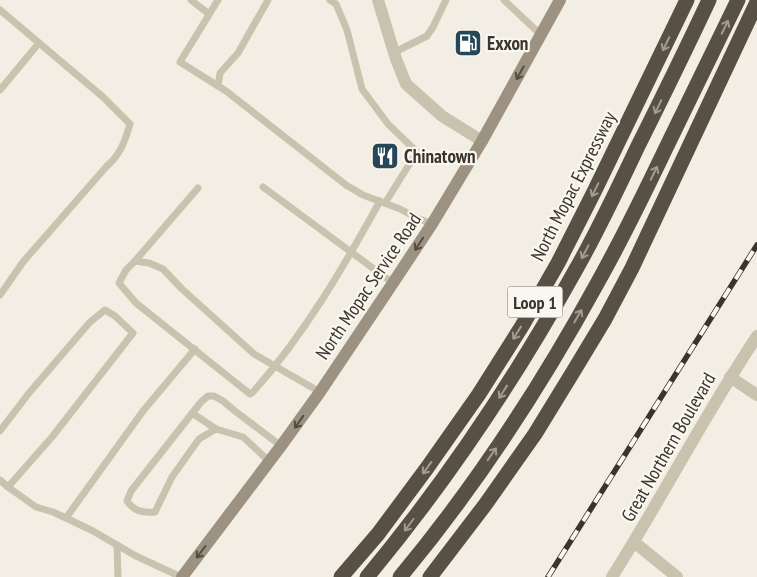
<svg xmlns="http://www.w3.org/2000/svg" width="757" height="577" font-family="'PT Sans Narrow',sans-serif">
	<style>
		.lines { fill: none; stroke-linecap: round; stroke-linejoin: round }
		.service { stroke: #c9c2af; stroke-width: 7 }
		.minor { stroke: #c9c2af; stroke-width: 12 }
		.tertiary { stroke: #c9c2af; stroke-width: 12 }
		.secondary { stroke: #9d9281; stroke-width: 12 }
		.motorway { stroke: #595045; stroke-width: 15 }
		.rail-casing { stroke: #39342d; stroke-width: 5.5 }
		.rail { stroke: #f9f7ef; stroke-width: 4; stroke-dasharray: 11; stroke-linecap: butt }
		.oneway { stroke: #a19b92 }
		.oneway2 { stroke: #524c42 }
		.labels { text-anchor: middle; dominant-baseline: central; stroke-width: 4.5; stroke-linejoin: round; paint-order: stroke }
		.shield { fill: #f9f7ef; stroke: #736e67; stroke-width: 1 }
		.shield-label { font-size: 18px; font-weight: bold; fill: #39342d }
		.poi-label { font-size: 19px; font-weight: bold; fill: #39342d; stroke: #f9f7ef; text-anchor: start }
		.street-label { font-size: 19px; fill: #39342d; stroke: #f9f7ef }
	</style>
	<rect width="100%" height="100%" fill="#f2eee3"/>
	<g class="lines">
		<g class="service">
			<path d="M 191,0 L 209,14"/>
			<path d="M 218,0 L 180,62 L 218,86"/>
			<path d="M 268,0 L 238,53 L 220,73 L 218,86 L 226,91 L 346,185 L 363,195 L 400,209 L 417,218 L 432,224"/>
			<path d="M 330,0 L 336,4 L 347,30 L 362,89 L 388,124 L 417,152 L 385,203"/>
			<path d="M 504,0 L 541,35"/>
			<path d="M 0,10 L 103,97 L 130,124 C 125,141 121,154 106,167 L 23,262 L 0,295"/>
			<path d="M 395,52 L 427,36 L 433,27 L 446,0"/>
			<path d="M 0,90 L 39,43"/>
			<path d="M 263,187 L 393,283"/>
			<path d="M 135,261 L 198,188"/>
			<path d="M 320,392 L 254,354 L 182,289 L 163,269 L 149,263 L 135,261 L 126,270 L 119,283 L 136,303 L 250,394 L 253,392 C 304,335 343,268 380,201"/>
			<path d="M 192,413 L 216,429"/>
			<path d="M 0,431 L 29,393 L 90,322 L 105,310 L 115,316 L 133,333 L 52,437 L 8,487"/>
			<path d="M 270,462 L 243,437 L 216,429 L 199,439 L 172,477 L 155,512 C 142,513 134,511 127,501 L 131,491 L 201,402 L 208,396 L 214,396 L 223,401 L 235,411 L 281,446"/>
			<path d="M 0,480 L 8,487 L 36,507 L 53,512 L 66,518 L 93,531 L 136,556 L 181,577"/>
			<path d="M 66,518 L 143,411 L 195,349"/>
			<path d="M 117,546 L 118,577"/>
		</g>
		<g class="minor">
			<path d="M 730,377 L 757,395"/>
			<path d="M 634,542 L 677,577"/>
		</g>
		<g class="tertiary">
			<path d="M 378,0 L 396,59 L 406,84 L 442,116 L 482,141"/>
			<path d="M 612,577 C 662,498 705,414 757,336"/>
		</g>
		<path class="secondary" d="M 182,577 L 281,446 L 320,392 L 393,283 L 432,224 L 482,141 L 560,0"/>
		<g class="motorway">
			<path d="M 341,577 L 378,534 L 427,468 L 479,394 L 522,326 L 558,263 L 594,192 L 687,0"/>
			<path d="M 367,577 C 446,482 515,379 575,271 C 598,231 618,188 638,146 C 662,98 686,49 709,0"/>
			<path d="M 400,577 C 476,486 541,386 598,282 C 622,239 644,194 665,150 C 689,100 714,50 738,0"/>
			<path d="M 430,577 L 485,505 L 535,434 L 573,372 L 605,319 L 632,268 L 757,2"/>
		</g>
		<g class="rail-casing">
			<path id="rail" d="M 548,577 L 757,245"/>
		</g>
		<use href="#rail" class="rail"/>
	</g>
	<defs><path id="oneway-shaft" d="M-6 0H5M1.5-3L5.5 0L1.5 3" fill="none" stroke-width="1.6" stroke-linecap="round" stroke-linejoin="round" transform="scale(1.25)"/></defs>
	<g class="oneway">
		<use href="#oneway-shaft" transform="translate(725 27) rotate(-64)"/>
		<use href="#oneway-shaft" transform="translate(666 44) rotate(116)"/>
		<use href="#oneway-shaft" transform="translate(658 107) rotate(116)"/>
		<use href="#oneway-shaft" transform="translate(654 173) rotate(-64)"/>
		<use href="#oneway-shaft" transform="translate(595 190) rotate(116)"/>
		<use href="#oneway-shaft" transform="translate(585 252) rotate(118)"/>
		<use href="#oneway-shaft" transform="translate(578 316) rotate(-60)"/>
		<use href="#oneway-shaft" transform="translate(517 333) rotate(122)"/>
		<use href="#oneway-shaft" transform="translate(503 392) rotate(122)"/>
		<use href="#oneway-shaft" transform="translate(492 454) rotate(-55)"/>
		<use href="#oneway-shaft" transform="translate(427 468) rotate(126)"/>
		<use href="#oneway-shaft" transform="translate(409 525) rotate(127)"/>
	</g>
	<g class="oneway2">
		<use href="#oneway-shaft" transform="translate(520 73) rotate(119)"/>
		<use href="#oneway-shaft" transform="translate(419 244) rotate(123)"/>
		<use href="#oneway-shaft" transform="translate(299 422) rotate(125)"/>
		<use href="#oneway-shaft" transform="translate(201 552) rotate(127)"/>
	</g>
	<defs>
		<g id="fuel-square" transform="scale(1.4375)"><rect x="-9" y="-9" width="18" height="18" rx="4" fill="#264757" stroke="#f9f7ef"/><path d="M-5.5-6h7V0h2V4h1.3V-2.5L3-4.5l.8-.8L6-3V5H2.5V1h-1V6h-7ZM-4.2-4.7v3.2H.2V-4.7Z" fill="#fff"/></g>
		<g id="restaurant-square" transform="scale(1.4375)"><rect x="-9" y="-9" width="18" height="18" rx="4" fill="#264757" stroke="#f9f7ef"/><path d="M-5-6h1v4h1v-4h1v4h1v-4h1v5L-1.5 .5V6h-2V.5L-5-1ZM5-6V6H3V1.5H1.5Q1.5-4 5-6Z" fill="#fff"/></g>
	</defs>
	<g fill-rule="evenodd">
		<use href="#fuel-square" x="468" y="43"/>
		<use href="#restaurant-square" x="385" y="156"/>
	</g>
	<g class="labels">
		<rect class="shield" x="507.5" y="286.5" width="55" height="31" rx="4"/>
		<g class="shield-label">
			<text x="535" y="302">Loop 1</text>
		</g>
		<g class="poi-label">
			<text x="487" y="43">Exxon</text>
			<text x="404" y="156">Chinatown</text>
		</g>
		<g class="street-label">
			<text transform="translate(573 186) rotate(-63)">North Mopac Expressway</text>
			<text transform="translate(368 286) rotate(-56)">North Mopac Service Road</text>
			<text transform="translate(668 447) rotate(-60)">Great Northern Boulevard</text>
		</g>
	</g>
</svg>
